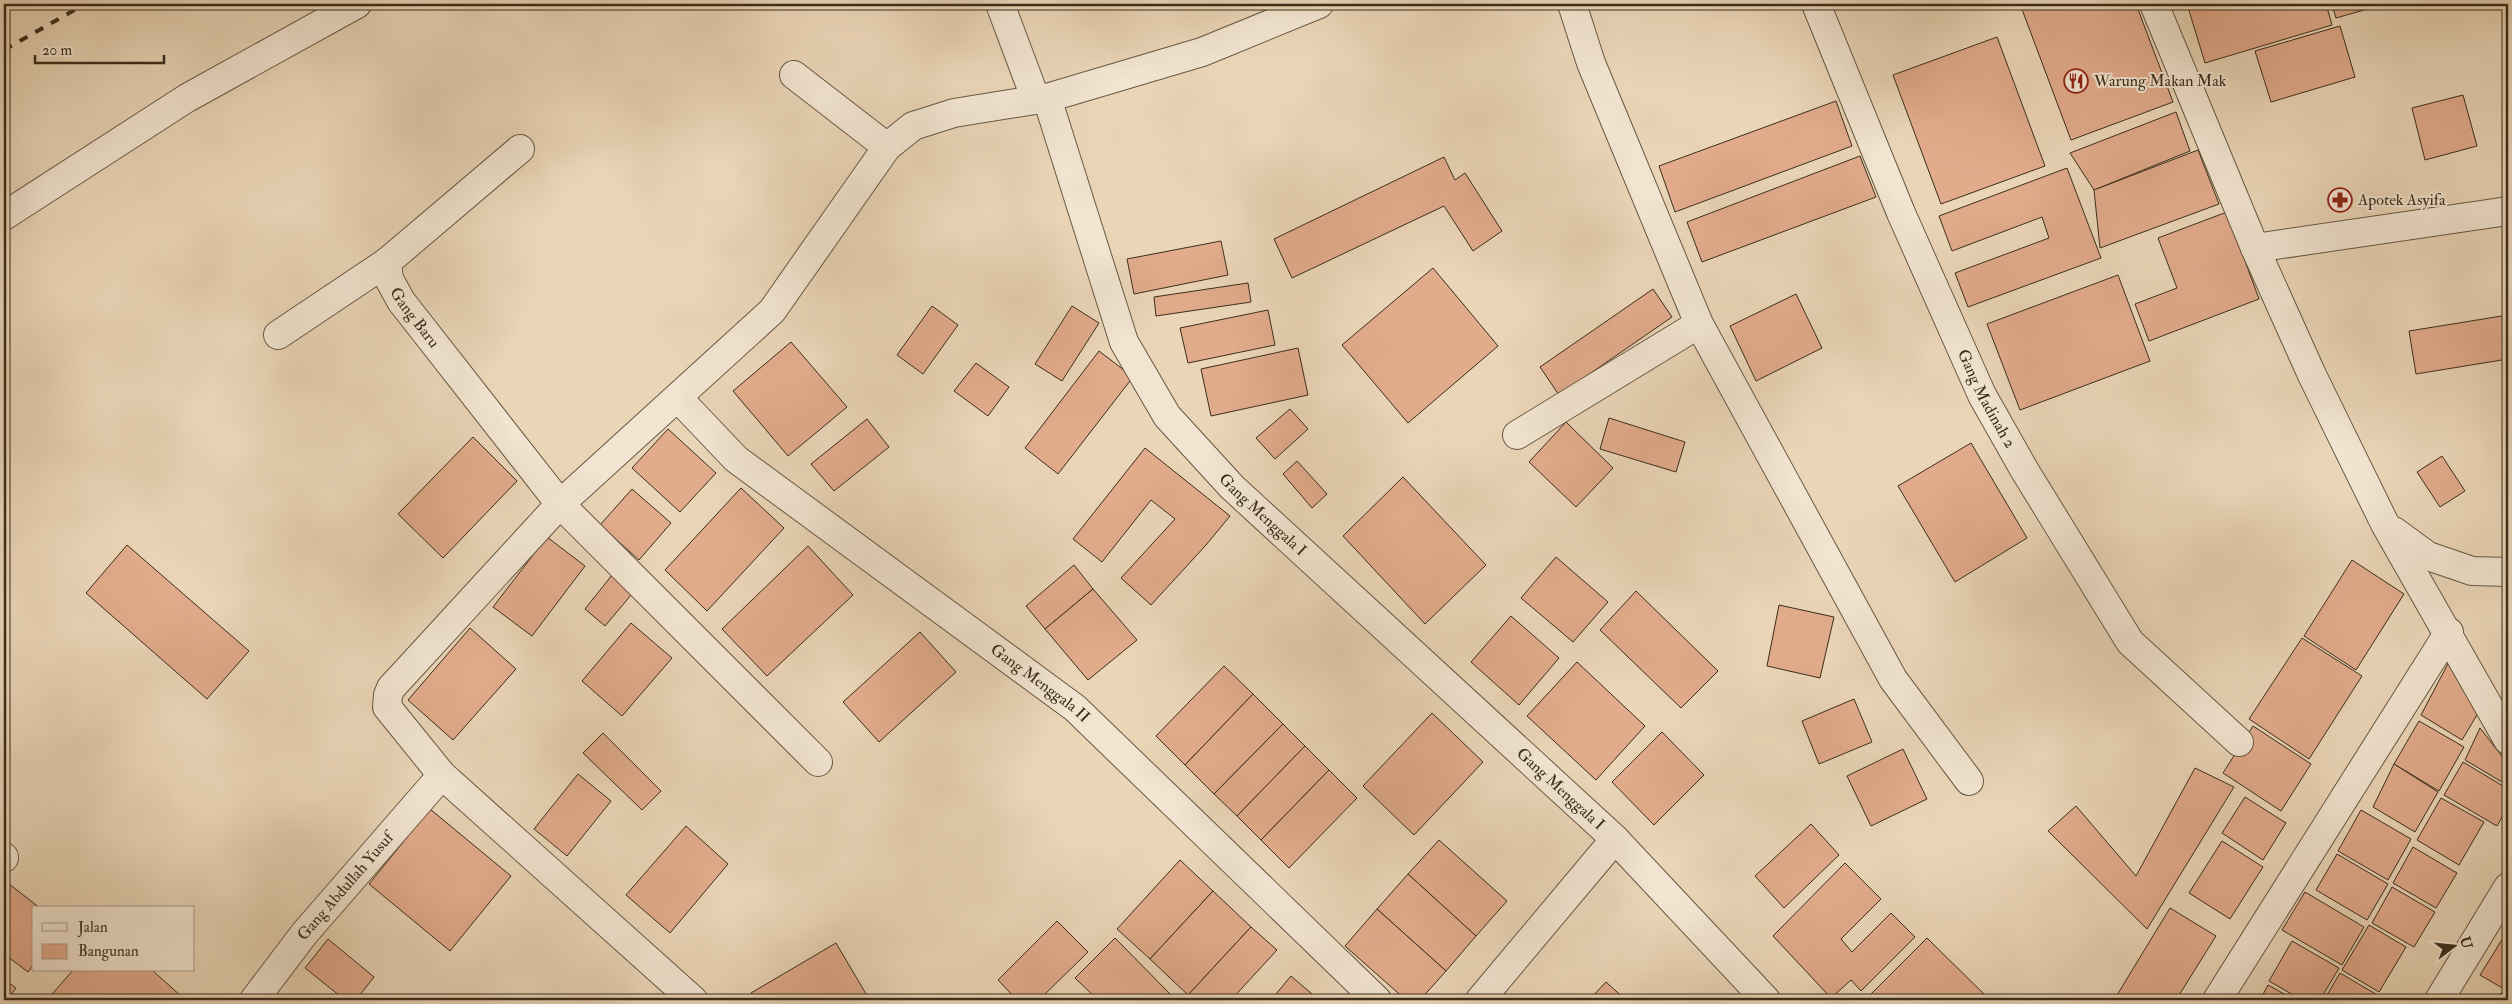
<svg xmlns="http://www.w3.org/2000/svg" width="2512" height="1004" font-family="'IM FELL Double Pica',serif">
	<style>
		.building { fill: #e1ab8c; stroke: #3b2e1c }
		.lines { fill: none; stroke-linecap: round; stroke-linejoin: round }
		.street-casing { stroke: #675843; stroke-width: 30 }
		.street { stroke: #f1e4d0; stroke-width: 28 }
		.rail { stroke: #3b2e1c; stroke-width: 4; stroke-dasharray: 9 9; stroke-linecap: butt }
		.labels { text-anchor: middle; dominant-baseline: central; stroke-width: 4; stroke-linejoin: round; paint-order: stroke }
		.poi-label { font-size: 16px; fill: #3b2e1c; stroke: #f1e4d0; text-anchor: start }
		.street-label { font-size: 16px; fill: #3b2e1c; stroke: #f1e4d0 }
	</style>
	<rect width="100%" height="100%" fill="#ead5b7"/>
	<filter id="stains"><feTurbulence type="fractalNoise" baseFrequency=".004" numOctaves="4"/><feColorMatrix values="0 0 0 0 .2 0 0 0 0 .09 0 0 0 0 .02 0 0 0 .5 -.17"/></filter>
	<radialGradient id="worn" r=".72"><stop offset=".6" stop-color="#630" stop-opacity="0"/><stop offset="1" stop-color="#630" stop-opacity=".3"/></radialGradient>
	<g class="building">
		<path d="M 2020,4 L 2136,4 L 2173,102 L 2071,140 Z"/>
		<path d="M 2187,4 L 2326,4 L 2332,25 L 2205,63 Z"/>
		<path d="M 2332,4 L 2385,4 L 2336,18 Z"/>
		<path d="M 2340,26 L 2355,77 L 2271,102 L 2255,51 Z"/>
		<path d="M 1997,37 L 2045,166 L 1941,204 L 1893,75 Z"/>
		<path d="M 2463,95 L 2477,146 L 2425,160 L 2412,108 Z"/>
		<path d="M 1836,101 L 1852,146 L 1675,212 L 1659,166 Z"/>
		<path d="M 2176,112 L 2190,151 L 2094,190 L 2070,153 Z"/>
		<path d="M 2198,150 L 2219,204 L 2100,248 L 2094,190 Z"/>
		<path d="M 1860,156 L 1876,197 L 1702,262 L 1687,222 Z"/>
		<path d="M 1444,157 L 1455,180 L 1465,173 L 1502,231 L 1473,251 L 1444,206 L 1292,278 L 1274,239 Z"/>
		<path d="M 2067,168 L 2101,258 L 1968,307 L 1955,273 L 2049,238 L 2042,217 L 1952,251 L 1939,216 Z"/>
		<path d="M 2227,212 L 2259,299 L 2149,341 L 2135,304 L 2177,288 L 2158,238 Z"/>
		<path d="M 1221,241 L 1228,275 L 1134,294 L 1127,259 Z"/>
		<path d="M 1433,268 L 1498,346 L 1408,423 L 1342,345 Z"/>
		<path d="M 2118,275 L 2150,361 L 2020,410 L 1987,324 Z"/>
		<path d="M 1248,283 L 1251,302 L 1156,316 L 1154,297 Z"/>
		<path d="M 1653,289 L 1672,317 L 1559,395 L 1540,367 Z"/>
		<path d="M 1796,294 L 1822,348 L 1756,381 L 1730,326 Z"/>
		<path d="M 932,306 L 958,325 L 923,374 L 897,355 Z"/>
		<path d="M 1072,306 L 1099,323 L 1062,381 L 1035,364 Z"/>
		<path d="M 1268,310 L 1275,345 L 1188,363 L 1180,328 Z"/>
		<path d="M 2508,315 L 2508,359 L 2416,374 L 2409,331 Z"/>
		<path d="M 791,342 L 847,407 L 788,456 L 733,391 Z"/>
		<path d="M 1298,348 L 1308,395 L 1211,416 L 1201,369 Z"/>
		<path d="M 1099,351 L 1133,377 L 1058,474 L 1025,448 Z"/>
		<path d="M 976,363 L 1009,387 L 988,416 L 954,391 Z"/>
		<path d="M 1290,409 L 1308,429 L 1275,459 L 1256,438 Z"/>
		<path d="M 1609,418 L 1685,442 L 1676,472 L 1600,449 Z"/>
		<path d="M 867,419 L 889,447 L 834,491 L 811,464 Z"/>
		<path d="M 1566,422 L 1613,468 L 1576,507 L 1529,462 Z"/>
		<path d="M 668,429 L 716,473 L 680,512 L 632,468 Z"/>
		<path d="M 473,437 L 517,481 L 443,558 L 398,514 Z"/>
		<path d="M 1971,443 L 2027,538 L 1955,582 L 1898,486 Z"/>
		<path d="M 1145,448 L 1230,516 L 1206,545 L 1151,605 L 1121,578 L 1175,519 L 1151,500 L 1102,562 L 1073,539 Z"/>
		<path d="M 2442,456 L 2465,491 L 2440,507 L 2417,472 Z"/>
		<path d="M 1297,461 L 1327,494 L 1312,508 L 1283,474 Z"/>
		<path d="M 1403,477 L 1486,565 L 1425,624 L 1343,536 Z"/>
		<path d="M 741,488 L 784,528 L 707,611 L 665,570 Z"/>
		<path d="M 632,489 L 671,523 L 639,560 L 600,525 Z"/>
		<path d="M 547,537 L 585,566 L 532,636 L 493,607 Z"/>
		<path d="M 127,545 L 249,651 L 207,699 L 86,593 Z"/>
		<path d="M 808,546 L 853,595 L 767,676 L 722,629 Z"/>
		<path d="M 1556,557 L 1608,602 L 1573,642 L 1521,598 Z"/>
		<path d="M 2352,560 L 2404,594 L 2356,670 L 2304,636 Z"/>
		<path d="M 1074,565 L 1093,589 L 1045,629 L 1026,606 Z"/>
		<path d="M 616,570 L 637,588 L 605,626 L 585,609 Z"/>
		<path d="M 1093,589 L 1137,640 L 1088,680 L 1045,629 Z"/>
		<path d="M 1636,591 L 1718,671 L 1681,708 L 1600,630 Z"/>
		<path d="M 1779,605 L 1834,617 L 1820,678 L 1767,666 Z"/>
		<path d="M 1511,616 L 1559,658 L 1519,705 L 1471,662 Z"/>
		<path d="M 631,623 L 672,658 L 622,716 L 582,681 Z"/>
		<path d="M 470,628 L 516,669 L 453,740 L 408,700 Z"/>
		<path d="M 920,632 L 956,672 L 879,742 L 843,702 Z"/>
		<path d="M 2302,638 L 2362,676 L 2309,759 L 2249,719 Z"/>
		<path d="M 2451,658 L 2484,703 L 2462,740 L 2421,715 Z"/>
		<path d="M 1577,662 L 1645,726 L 1596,780 L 1527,716 Z"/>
		<path d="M 1224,666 L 1253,694 L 1185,765 L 1156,736 Z"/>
		<path d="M 1253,694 L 1283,724 L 1214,794 L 1185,765 Z"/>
		<path d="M 1854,699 L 1872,742 L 1819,764 L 1802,721 Z"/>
		<path d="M 1432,713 L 1483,762 L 1414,835 L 1363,786 Z"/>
		<path d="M 2419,721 L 2464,747 L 2439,791 L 2394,764 Z"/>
		<path d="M 1283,724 L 1305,746 L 1237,816 L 1214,794 Z"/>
		<path d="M 2253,726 L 2311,764 L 2281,811 L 2223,773 Z"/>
		<path d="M 2480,728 L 2508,764 L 2507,785 L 2465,760 Z"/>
		<path d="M 1662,732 L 1704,775 L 1654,825 L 1612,782 Z"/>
		<path d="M 603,733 L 661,791 L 642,810 L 583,753 Z"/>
		<path d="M 1305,746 L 1329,770 L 1261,840 L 1237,816 Z"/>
		<path d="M 1903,749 L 1927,799 L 1871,826 L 1847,776 Z"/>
		<path d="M 2463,762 L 2508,789 L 2508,806 L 2497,826 L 2444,795 Z"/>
		<path d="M 2394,764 L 2438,792 L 2415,832 L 2373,807 Z"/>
		<path d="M 2195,768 L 2234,787 L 2147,929 L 2048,831 L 2076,806 L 2136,876 Z"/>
		<path d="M 1329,770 L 1357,798 L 1289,868 L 1261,840 Z"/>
		<path d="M 578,774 L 611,801 L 567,856 L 534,829 Z"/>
		<path d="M 2245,797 L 2286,823 L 2263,860 L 2222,833 Z"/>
		<path d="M 2441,798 L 2484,822 L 2459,865 L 2417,840 Z"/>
		<path d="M 430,809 L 511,876 L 450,951 L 369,884 Z"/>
		<path d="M 2361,810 L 2411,839 L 2388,880 L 2338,851 Z"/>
		<path d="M 1811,824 L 1839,855 L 1784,908 L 1755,876 Z"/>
		<path d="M 686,826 L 728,864 L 670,933 L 626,895 Z"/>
		<path d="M 1439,840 L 1507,901 L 1476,936 L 1408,874 Z"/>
		<path d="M 2222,841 L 2263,867 L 2230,919 L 2189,893 Z"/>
		<path d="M 2413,847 L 2457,873 L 2436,908 L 2393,883 Z"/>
		<path d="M 2337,854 L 2388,884 L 2367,920 L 2316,890 Z"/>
		<path d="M 1180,860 L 1213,891 L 1150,959 L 1117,929 Z"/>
		<path d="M 1845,863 L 1881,899 L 1841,939 L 1852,952 L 1891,913 L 1915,937 L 1861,991 L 1851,980 L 1831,998 L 1773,936 Z"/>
		<path d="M 1408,874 L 1476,936 L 1446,971 L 1377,909 Z"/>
		<path d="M 4,880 L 40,908 L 34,908 L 34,964 L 28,972 L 4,954 Z"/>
		<path d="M 2392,887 L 2435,912 L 2414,947 L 2372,923 Z"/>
		<path d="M 1213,891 L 1251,927 L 1188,995 L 1150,959 Z"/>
		<path d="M 2305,892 L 2364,927 L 2342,965 L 2282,930 Z"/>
		<path d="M 2170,908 L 2216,936 L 2176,1000 L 2114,1000 Z"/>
		<path d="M 1377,909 L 1446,971 L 1420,1000 L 1406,1000 L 1345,946 Z"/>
		<path d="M 1057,921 L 1088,952 L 1039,1000 L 1017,1000 L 998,980 Z"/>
		<path d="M 2369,925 L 2406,947 L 2379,992 L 2342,970 Z"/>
		<path d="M 1251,927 L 1277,950 L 1231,1000 L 1194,1000 L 1188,995 Z"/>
		<path d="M 1115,938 L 1176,1000 L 1098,1000 L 1075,978 Z"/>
		<path d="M 1927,938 L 1990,1000 L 1865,1000 Z"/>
		<path d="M 2503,938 L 2508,941 L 2508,1000 L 2497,1000 L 2504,989 L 2480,975 Z"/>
		<path d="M 328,939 L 374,977 L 356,1000 L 345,1000 L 305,968 Z"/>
		<path d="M 2292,941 L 2339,968 L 2320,1000 L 2302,1000 L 2269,981 Z"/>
		<path d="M 836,943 L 869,999 L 755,1000 L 751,993 Z"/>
		<path d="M 73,970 L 152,970 L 182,997 L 178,1000 L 47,1000 Z"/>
		<path d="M 2340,973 L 2379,996 L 2377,1000 L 2324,1000 Z"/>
		<path d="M 1291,976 L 1319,1000 L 1271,1000 Z"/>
		<path d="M 4,979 L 16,988 L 7,1000 L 4,1000 Z"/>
		<path d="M 1606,982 L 1626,1000 L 1589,1000 Z"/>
		<path d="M 2268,985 L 2295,1000 L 2260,1000 Z"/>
	</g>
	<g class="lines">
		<g class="street-casing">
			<g id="street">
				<path d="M 1000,4 L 1036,100"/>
				<path d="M 1572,4 L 1591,63 L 1699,324 L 1893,679 L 1969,781"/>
				<path id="s1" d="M 1816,4 L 1901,213 L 1982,395 L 2025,471 L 2130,642 L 2239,742"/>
				<path d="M 2154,4 L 2255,248 L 2312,375 L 2385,524 L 2508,740"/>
				<path d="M 794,75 L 887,147"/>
				<path id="s2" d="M 1047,98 L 1124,342 L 1167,416 L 1232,487 L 1615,839 L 1766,1000"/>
				<path id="s3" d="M 520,149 L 387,262 L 389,279 L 401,301 L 560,504 L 818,762"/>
				<path d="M 4,216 L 187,98 L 357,4"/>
				<path d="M 2255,248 L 2508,211"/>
				<path d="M 278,335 L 387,262"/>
				<path id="s4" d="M 678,398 L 736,459 L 1075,708 L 1377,1000"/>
				<path d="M 1517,435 L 1699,324"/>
				<path d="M 2394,531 L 2428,556 L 2472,571 L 2508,572"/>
				<path d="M 4,858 L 4,857"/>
				<path id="s5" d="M 254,1000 L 304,934 L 442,775"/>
				<path d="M 693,1000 L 442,775 L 387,707 L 388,695 L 391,688 L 560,504 L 772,311 L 887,147 L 913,126 L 954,113 L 1047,98 L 1202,52 L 1319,4"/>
				<path d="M 1480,1000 L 1615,839"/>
				<path d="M 2217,1000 L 2449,632"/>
				<path d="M 2439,1000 L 2508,887"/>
			</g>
		</g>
		<use href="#street" class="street"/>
		<path class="rail" d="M 4,50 L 85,4"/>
	</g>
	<defs>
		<g id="restaurant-ring" transform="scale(1.25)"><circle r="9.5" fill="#f1e4d0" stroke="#8f2418" stroke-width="1.5"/><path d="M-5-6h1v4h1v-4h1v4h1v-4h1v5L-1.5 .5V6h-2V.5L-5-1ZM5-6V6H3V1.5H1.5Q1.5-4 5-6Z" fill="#8f2418"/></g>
		<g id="pharmacy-ring" transform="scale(1.25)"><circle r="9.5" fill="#f1e4d0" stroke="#8f2418" stroke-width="1.5"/><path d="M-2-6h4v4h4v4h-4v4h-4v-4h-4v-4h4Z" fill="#8f2418"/></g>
	</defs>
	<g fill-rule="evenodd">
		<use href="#restaurant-ring" x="2076" y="81"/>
		<use href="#pharmacy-ring" x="2340" y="200"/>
	</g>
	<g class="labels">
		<g class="poi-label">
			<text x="2094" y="81">Warung Makan Mak</text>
			<text x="2358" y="200">Apotek Asyifa</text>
		</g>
		<g class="street-label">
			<text stroke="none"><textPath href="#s3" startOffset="238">Gang Baru</textPath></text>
			<text stroke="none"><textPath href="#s1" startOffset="430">Gang Madinah 2</textPath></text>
			<text stroke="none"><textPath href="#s2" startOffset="479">Gang Menggala I</textPath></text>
			<text stroke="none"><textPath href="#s4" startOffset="462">Gang Menggala II</textPath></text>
			<text stroke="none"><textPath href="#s2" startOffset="884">Gang Menggala I</textPath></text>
			<text stroke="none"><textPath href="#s5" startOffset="146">Gang Abdullah Yusuf</textPath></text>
		</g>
	</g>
	<rect width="2512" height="1004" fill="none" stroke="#ead5b7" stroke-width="20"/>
	<rect x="5" y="5" width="2502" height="994" fill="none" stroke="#3b2e1c" stroke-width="2.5"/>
	<rect x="10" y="10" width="2492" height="984" fill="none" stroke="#3b2e1c"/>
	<rect x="32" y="906" width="162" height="65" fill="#f1e4d0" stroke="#a89b88"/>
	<rect x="42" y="923" width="25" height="8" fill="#f1e4d0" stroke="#a89b88"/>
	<text x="78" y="932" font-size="15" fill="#3b2e1c">Jalan</text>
	<rect x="42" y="944" width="25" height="15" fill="#e1ab8c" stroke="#a89b88"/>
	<text x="78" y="956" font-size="15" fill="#3b2e1c">Bangunan</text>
	<g transform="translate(2454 946) rotate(74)" stroke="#f1e4d0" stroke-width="4" paint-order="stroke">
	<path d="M0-4L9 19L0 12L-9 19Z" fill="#3b2e1c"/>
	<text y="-8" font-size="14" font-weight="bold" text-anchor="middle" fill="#3b2e1c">U</text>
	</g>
	<path d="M35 55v8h129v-8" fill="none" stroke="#3b2e1c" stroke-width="2.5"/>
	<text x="42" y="55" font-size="15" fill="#3b2e1c" stroke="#f1e4d0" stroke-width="4" paint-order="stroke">20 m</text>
	<rect width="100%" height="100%" filter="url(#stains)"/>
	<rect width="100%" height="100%" fill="url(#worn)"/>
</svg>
